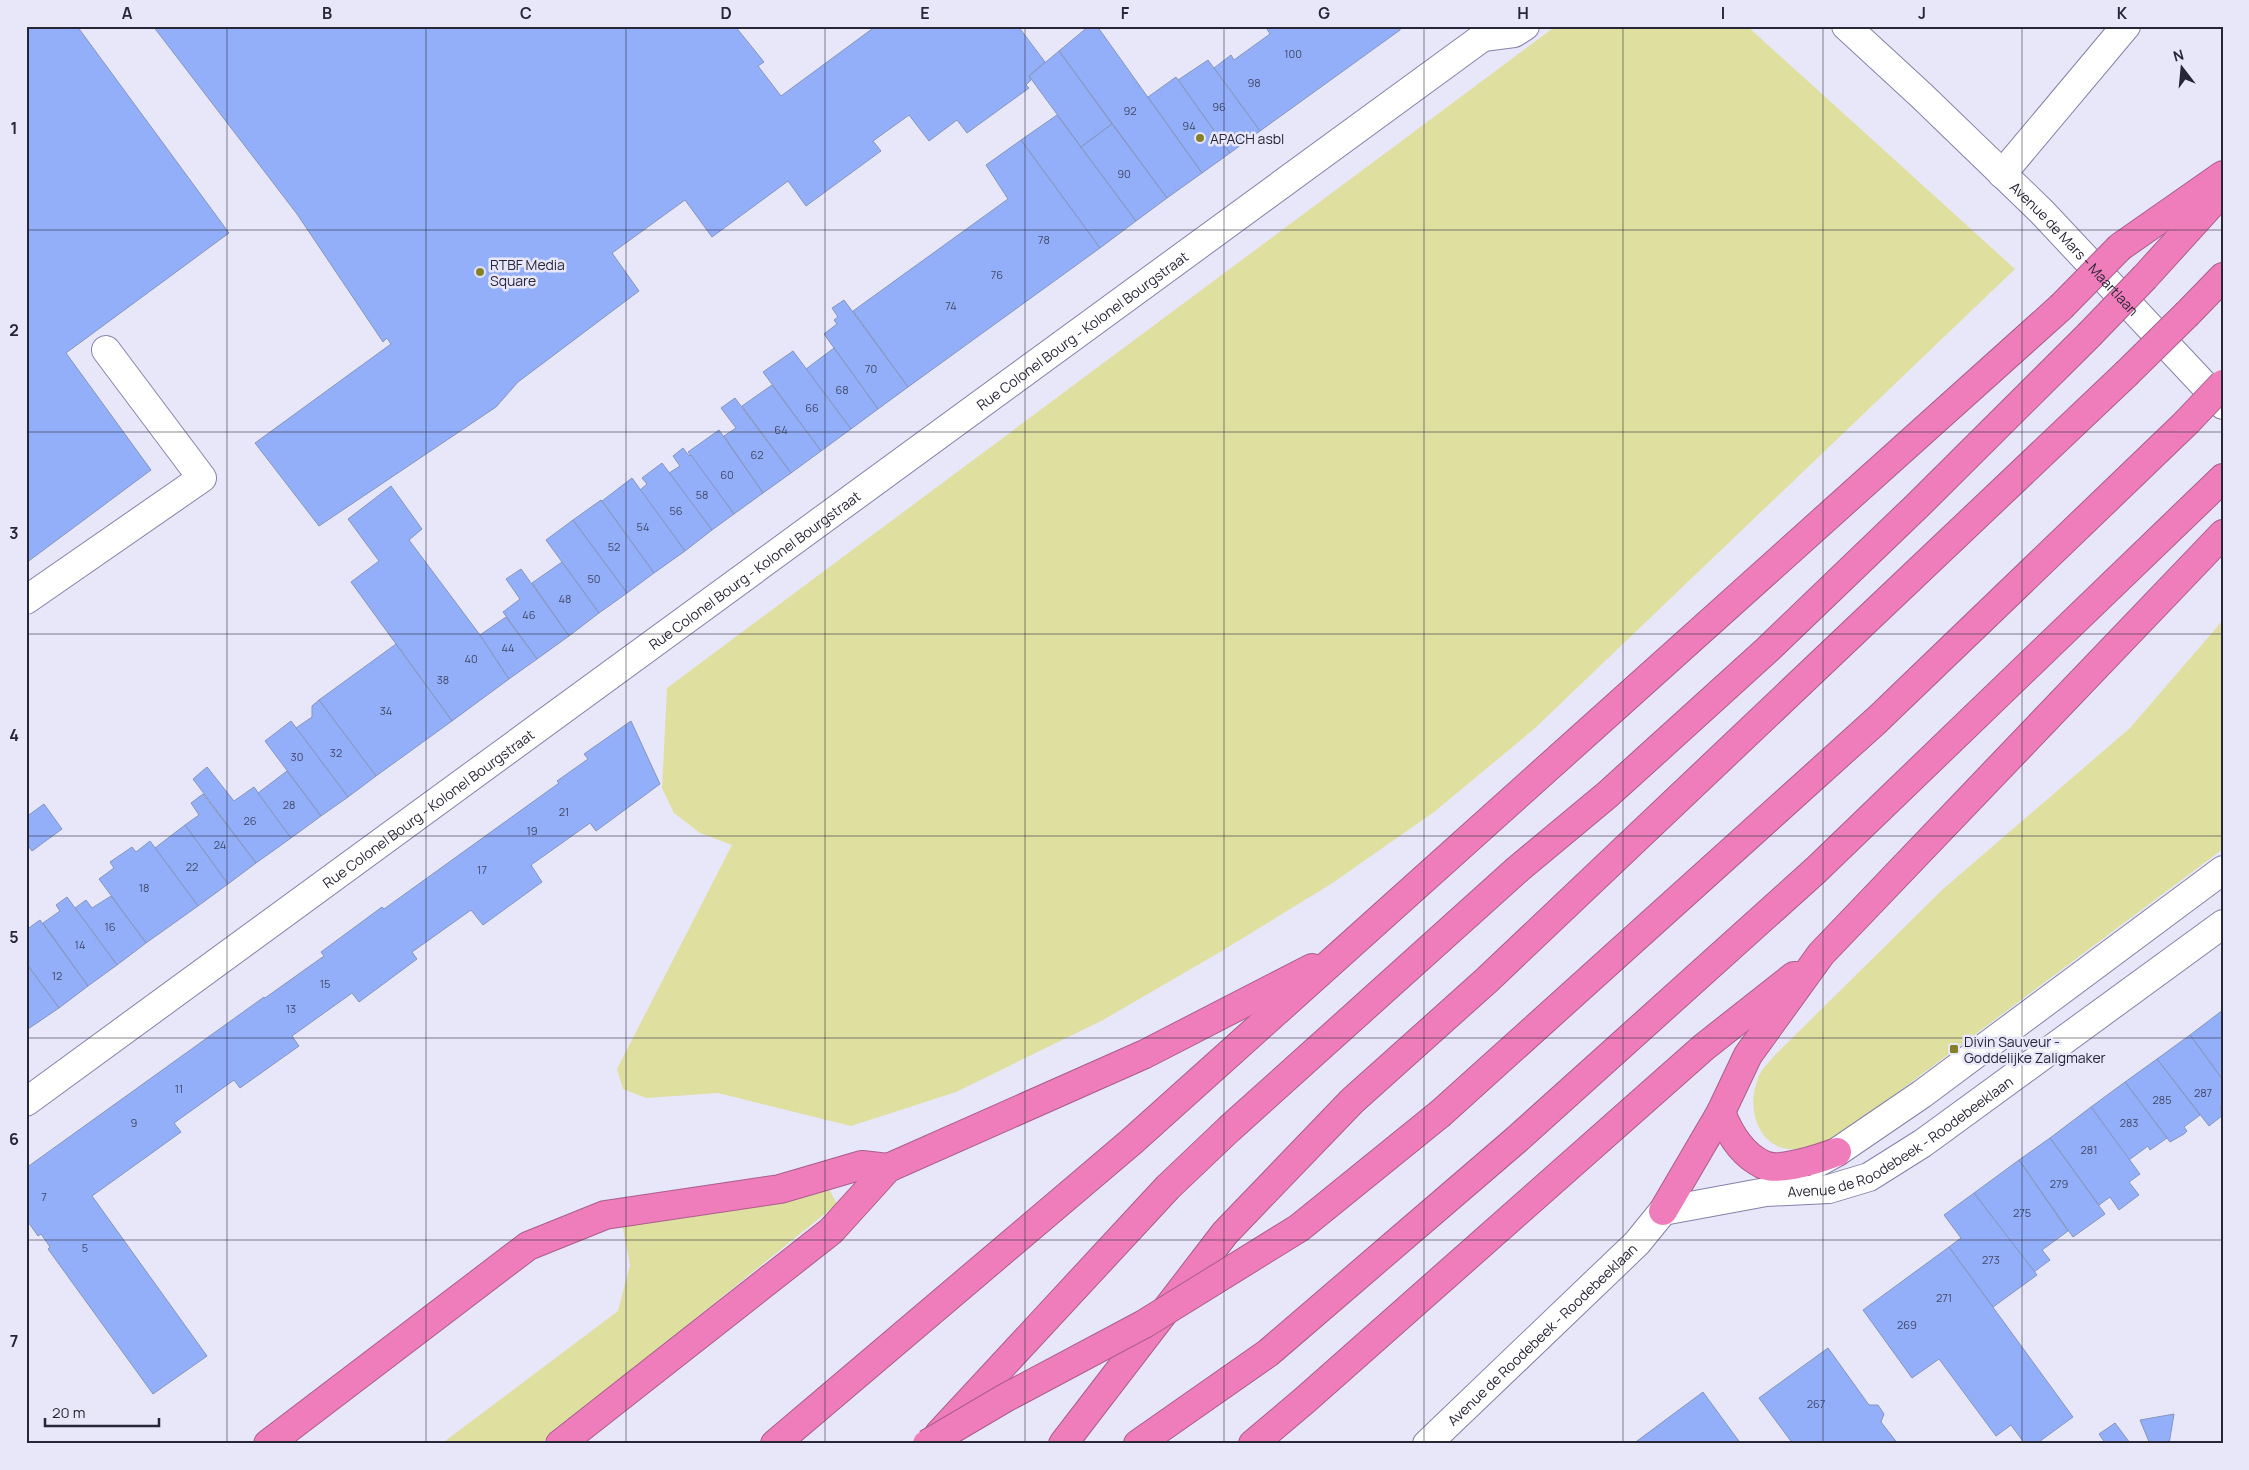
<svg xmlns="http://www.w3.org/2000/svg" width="2249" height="1470" font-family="Manrope,sans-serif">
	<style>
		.green { fill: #dfdfa0 }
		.building { fill: #93aff9; stroke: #8595bc }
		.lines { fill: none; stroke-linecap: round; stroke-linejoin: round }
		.minor-casing { stroke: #8582aa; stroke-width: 30 }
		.highway-casing { stroke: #a95e8d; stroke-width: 30 }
		.minor { stroke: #fff; stroke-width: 28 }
		.highway { stroke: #ef7cbb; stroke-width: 28 }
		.highway-bridge-casing { stroke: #a95e8d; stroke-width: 30; stroke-linecap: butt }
		.highway-bridge { stroke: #ef7cbb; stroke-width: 28 }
		.grid { fill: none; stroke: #272637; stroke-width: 1; stroke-opacity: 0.55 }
		.poi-dot { fill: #838028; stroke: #e8e7f9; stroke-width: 2 }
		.labels { text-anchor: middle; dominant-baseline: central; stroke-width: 5; stroke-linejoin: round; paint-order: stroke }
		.number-label { font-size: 11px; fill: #424868 }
		.poi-label { font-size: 14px; fill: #272637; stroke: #e8e7f9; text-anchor: start }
		.street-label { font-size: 14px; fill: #272637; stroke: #e8e7f9 }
		.neatline { fill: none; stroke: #272637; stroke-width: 2 }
		.grid-label { font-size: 16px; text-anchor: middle; font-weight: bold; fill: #272637 }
	</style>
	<rect width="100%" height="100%" fill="#e8e7f9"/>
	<g class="green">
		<path d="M 1556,26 L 1747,26 L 2015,269 L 1534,729 L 1434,812 L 1331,884 L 1220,952 L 1103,1020 L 956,1092 L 851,1126 L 718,1093 L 646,1098 L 623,1089 L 617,1069 L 732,845 L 700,833 L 674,813 L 662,788 L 667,688 Z"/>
		<path d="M 2223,620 L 2223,849 L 1850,1128 C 1834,1136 1817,1148 1797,1149 C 1763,1152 1748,1117 1755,1088 C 1757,1084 1757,1078 1760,1074 C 1763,1067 1770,1062 1774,1056 L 1942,890 L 2130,728 Z"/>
		<path d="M 829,1189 L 837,1204 L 540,1444 L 441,1444 L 618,1311 L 630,1265 L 622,1224 Z"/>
	</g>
	<g class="building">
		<path d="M 26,26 L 77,26 L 229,233 L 66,353 L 151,470 L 26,563 Z"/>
		<path d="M 153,26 L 735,26 L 764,62 L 758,66 L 781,96 L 876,26 L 1018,26 L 1045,62 L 1029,76 L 1031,80 L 1026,85 L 1029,88 L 967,133 L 957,120 L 929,141 L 909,115 L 873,141 L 881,151 L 806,206 L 788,181 L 712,237 L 685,200 L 612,253 L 639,291 L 518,382 L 496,407 L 319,526 L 255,443 L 391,344 L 387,338 L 383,342 L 297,214 Z"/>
		<path d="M 1089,26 L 1097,26 L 1202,173 L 1167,198 L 1059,51 Z"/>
		<path d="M 1271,26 L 1401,26 L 1400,30 L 1260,131 L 1214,68 L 1231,55 L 1234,60 L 1270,34 L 1267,29 Z"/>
		<path d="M 1059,51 L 1112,124 L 1081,147 L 1029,76 Z"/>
		<path d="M 1208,60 L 1260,131 L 1230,153 L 1178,80 Z"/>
		<path d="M 1176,77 L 1230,153 L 1202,173 L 1148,97 Z"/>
		<path d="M 1057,115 L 1136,221 L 1100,248 L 1021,140 Z"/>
		<path d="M 1112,124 L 1167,198 L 1136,221 L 1081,147 Z"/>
		<path d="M 1021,140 L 1100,248 L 908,387 L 853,311 L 1008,199 L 986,165 Z"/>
		<path d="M 844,300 L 908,387 L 878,409 L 824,334 L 837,324 L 834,320 L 838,317 L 832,308 Z"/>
		<path d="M 834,348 L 878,409 L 851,429 L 806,369 Z"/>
		<path d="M 793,351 L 851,429 L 821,451 L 763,372 Z"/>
		<path d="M 772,385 L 821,451 L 791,473 L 742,406 Z"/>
		<path d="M 735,398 L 791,473 L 763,493 L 724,436 L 736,428 L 721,408 Z"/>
		<path d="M 719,430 L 763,493 L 734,514 L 688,452 Z"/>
		<path d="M 683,448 L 689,456 L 691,455 L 734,514 L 712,530 L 669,473 L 680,466 L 673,456 Z"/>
		<path d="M 662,463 L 712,530 L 685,551 L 640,490 L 647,484 L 642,478 Z"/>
		<path d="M 632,478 L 685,551 L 654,573 L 602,501 Z"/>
		<path d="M 391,486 L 422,529 L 409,540 L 480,635 L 509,679 L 452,721 L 351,582 L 379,561 L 348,519 Z"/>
		<path d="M 601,500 L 654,573 L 627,593 L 573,520 Z"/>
		<path d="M 573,520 L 627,593 L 599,613 L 546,540 Z"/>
		<path d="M 562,562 L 599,613 L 569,636 L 532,583 Z"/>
		<path d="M 521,569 L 569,636 L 537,659 L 503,612 L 520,599 L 506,579 Z"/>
		<path d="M 506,617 L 537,659 L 509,679 L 480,635 Z"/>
		<path d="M 396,644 L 452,721 L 376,776 L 319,700 Z"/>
		<path d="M 319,700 L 376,776 L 348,797 L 296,728 L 312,717 L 312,706 Z"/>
		<path d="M 291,721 L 348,797 L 321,816 L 265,741 Z"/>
		<path d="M 631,721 L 660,784 L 596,831 L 590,823 L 531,865 L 542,882 L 483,925 L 471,910 L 412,952 L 417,959 L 359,1002 L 352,993 L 292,1036 L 299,1046 L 240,1088 L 234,1080 L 174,1123 L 181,1132 L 92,1196 L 207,1356 L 153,1394 L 48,1249 L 50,1247 L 41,1234 L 38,1236 L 26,1219 L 26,1168 L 264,997 L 265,998 L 324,956 L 321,952 L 382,907 L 384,909 L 559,783 L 557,781 L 588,759 L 584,754 Z"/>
		<path d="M 207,767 L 234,801 L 254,787 L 291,838 L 256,863 L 193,779 Z"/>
		<path d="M 287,771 L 321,816 L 291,838 L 258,793 Z"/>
		<path d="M 203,794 L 256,863 L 228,884 L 185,825 L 199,815 L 191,803 Z"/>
		<path d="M 44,804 L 62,829 L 32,851 L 26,843 L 26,817 Z"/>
		<path d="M 185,825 L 228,884 L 198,906 L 155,848 Z"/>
		<path d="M 150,841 L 198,906 L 146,943 L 99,879 L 114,868 L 110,862 L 132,847 L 136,852 Z"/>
		<path d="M 111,896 L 146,943 L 117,965 L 75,908 L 86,900 L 92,908 Z"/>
		<path d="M 67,897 L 117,965 L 88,986 L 43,923 L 60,911 L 56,905 Z"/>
		<path d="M 40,920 L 88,986 L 59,1008 L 26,963 L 26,930 Z"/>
		<path d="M 26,963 L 59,1008 L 28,1029 L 26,1026 Z"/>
		<path d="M 2223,1010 L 2223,1080 L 2190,1035 Z"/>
		<path d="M 2190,1035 L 2223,1080 L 2223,1105 L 2220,1107 L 2223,1115 L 2209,1126 L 2157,1059 Z"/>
		<path d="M 2157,1059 L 2200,1115 L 2184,1127 L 2187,1131 L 2184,1134 L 2170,1142 L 2125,1082 Z"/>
		<path d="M 2125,1082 L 2167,1138 L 2150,1150 L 2148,1146 L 2129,1160 L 2091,1107 Z"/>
		<path d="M 2091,1107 L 2140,1174 L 2129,1182 L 2139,1195 L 2119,1210 L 2110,1197 L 2099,1205 L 2050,1138 Z"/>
		<path d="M 2050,1138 L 2105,1214 L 2073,1237 L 2019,1160 Z"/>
		<path d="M 2019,1160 L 2068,1231 L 2042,1250 L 2050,1260 L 2034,1272 L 1974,1193 Z"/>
		<path d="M 1974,1193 L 2037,1275 L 1993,1307 L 1949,1247 L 1961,1238 L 1944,1215 Z"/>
		<path d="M 1949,1247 L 2073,1417 L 2036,1444 L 2025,1444 L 2011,1425 L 1996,1436 L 1939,1359 L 1912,1378 L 1863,1310 Z"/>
		<path d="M 1828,1348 L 1869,1405 L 1878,1405 L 1884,1414 L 1881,1422 L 1898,1444 L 1793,1444 L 1759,1398 Z"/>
		<path d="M 1703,1392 L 1741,1444 L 1633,1444 Z"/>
		<path d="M 2174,1414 L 2169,1444 L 2150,1444 L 2140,1420 Z"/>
		<path d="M 2115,1423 L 2130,1443 L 2129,1444 L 2106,1444 L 2099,1434 Z"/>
	</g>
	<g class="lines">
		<g class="minor-casing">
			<g id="minor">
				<path id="s1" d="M 1846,26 L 1922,96 L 2042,212 L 2223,405"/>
				<path d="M 1483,37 L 1514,33 L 1525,26"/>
				<path d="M 2002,174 L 2126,26"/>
				<path d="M 26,600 L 202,478 L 106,350"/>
				<path id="s2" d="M 26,1102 L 1483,37 L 1491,26"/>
				<path d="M 1817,1163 L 1837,1152 L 1922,1094 L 2223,870"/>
				<path id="s3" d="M 1427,1444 L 1637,1243 L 1663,1211 L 1766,1192 L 1829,1189 L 1869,1177 L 1923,1143 L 2223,924"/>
			</g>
		</g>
		<g class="highway-casing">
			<g id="highway">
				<path d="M 2120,247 L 2223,175"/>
				<path d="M 2145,277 L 2223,191"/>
				<path d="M 2188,313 L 2223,277"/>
				<path d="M 1721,1112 C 1729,1133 1742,1155 1764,1165 C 1780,1172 1821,1158 1837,1152"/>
				<path d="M 1441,1113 L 1877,720 L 2186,423"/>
				<path d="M 1663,1211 L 1721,1112 L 1748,1055 L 1821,954 L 2223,534"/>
				<path d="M 939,1434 L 1168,1187 L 1229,1129 L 1518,869 L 1607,795 L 1767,650 L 1917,506 L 2089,335"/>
				<path d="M 268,1444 L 528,1246 L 605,1215 L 780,1189 L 862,1165 L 888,1168"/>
				<path d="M 560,1444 L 831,1231 L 888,1168 L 1145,1054 L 1312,968"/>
				<path d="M 775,1444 L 1131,1142 L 2061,307"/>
				<path d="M 1063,1444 L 1225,1233 L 1352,1101 L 1487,980 L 2126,374"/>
				<path d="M 1138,1444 L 1268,1353 L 1516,1140 L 1816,870 L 2223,478"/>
				<path d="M 1253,1444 L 1305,1400 L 1704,1047 L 1794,976"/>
			</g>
		</g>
		<use href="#minor" class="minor"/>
		<use href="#highway" class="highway"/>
		<g class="highway-bridge-casing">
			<g id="highway-bridge">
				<path d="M 2061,307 L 2120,247"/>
				<path d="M 2089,335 L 2145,277"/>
				<path d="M 2126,374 L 2188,313"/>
				<path d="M 2186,423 L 2223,384"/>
				<path d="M 927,1444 L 1005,1398 L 1144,1324 L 1299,1228 L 1441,1113"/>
			</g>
		</g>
		<use href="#highway-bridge" class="highway-bridge"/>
	</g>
	<path class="grid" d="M 227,26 L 227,1444M 426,26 L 426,1444M 626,26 L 626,1444M 825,26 L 825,1444M 1025,26 L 1025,1444M 1224,26 L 1224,1444M 1424,26 L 1424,1444M 1623,26 L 1623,1444M 1823,26 L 1823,1444M 2022,26 L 2022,1444M 26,230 L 2223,230M 26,432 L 2223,432M 26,634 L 2223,634M 26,836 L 2223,836M 26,1038 L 2223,1038M 26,1240 L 2223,1240"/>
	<g class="poi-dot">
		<circle cx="1200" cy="138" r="5"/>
		<circle cx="480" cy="272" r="5"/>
		<rect x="1949" y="1044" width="10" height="10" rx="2.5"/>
	</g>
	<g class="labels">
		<g class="number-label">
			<text x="1293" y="53">100</text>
			<text x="1254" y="82">98</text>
			<text x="1219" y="106">96</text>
			<text x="1130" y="110">92</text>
			<text x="1189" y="125">94</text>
			<text x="1124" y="173">90</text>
			<text x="1044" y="239">78</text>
			<text x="997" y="274">76</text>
			<text x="951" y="305">74</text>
			<text x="871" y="368">70</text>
			<text x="842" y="389">68</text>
			<text x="812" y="407">66</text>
			<text x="781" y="429">64</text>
			<text x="757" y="454">62</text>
			<text x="727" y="474">60</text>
			<text x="702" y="494">58</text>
			<text x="676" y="510">56</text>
			<text x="643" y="526">54</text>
			<text x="614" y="546">52</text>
			<text x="594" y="578">50</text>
			<text x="565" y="598">48</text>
			<text x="529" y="614">46</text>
			<text x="508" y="647">44</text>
			<text x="471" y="658">40</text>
			<text x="443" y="679">38</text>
			<text x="386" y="710">34</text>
			<text x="336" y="752">32</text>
			<text x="297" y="756">30</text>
			<text x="289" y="804">28</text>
			<text x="564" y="811">21</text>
			<text x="250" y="820">26</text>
			<text x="532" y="830">19</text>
			<text x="220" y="844">24</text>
			<text x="192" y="866">22</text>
			<text x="482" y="869">17</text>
			<text x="144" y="887">18</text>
			<text x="110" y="926">16</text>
			<text x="80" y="944">14</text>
			<text x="57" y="975">12</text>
			<text x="325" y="983">15</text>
			<text x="291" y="1008">13</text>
			<text x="179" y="1088">11</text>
			<text x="2203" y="1092">287</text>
			<text x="2162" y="1099">285</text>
			<text x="134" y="1122">9</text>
			<text x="2129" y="1122">283</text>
			<text x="2089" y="1149">281</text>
			<text x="2059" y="1183">279</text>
			<text x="44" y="1196">7</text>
			<text x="2022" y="1212">275</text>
			<text x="85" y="1247">5</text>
			<text x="1991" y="1259">273</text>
			<text x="1944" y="1297">271</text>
			<text x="1907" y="1324">269</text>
			<text x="1816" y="1403">267</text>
		</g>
		<g class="poi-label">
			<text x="1210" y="138">APACH asbl</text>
			<text x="490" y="264">RTBF Media<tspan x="490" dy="16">Square</tspan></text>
			<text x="1964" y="1041">Divin Sauveur -<tspan x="1964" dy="16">Goddelijke Zaligmaker</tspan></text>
		</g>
		<g class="street-label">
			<text stroke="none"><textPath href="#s1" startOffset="319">Avenue de Mars - Maartlaan</textPath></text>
			<text stroke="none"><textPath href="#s2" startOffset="1308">Rue Colonel Bourg - Kolonel Bourgstraat</textPath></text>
			<text stroke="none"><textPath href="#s2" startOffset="902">Rue Colonel Bourg - Kolonel Bourgstraat</textPath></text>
			<text stroke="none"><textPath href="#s2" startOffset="498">Rue Colonel Bourg - Kolonel Bourgstraat</textPath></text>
			<text stroke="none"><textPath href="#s3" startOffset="586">Avenue de Roodebeek - Roodebeeklaan</textPath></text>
			<text stroke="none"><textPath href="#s3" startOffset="159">Avenue de Roodebeek - Roodebeeklaan</textPath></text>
		</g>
	</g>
	<rect width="2249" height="1470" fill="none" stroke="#e8e7f9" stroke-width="55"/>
	<g transform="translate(2182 68) rotate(344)" stroke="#e8e7f9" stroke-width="4" paint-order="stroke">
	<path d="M0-4L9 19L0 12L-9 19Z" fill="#272637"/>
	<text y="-8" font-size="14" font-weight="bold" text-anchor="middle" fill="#272637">N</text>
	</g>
	<path d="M45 1418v8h114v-8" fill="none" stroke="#272637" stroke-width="2.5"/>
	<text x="52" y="1418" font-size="15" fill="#272637" stroke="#e8e7f9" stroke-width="4" paint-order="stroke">20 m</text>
	<rect x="28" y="28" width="2194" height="1414" class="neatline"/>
	<g class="grid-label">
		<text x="127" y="19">A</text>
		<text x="327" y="19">B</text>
		<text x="526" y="19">C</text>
		<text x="726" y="19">D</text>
		<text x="925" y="19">E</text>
		<text x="1125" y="19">F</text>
		<text x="1324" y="19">G</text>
		<text x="1523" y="19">H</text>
		<text x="1723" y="19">I</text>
		<text x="1922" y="19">J</text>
		<text x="2122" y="19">K</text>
		<text x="14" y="134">1</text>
		<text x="14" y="336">2</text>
		<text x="14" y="539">3</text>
		<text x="14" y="741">4</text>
		<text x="14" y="943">5</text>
		<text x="14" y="1145">6</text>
		<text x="14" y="1347">7</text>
	</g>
</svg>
